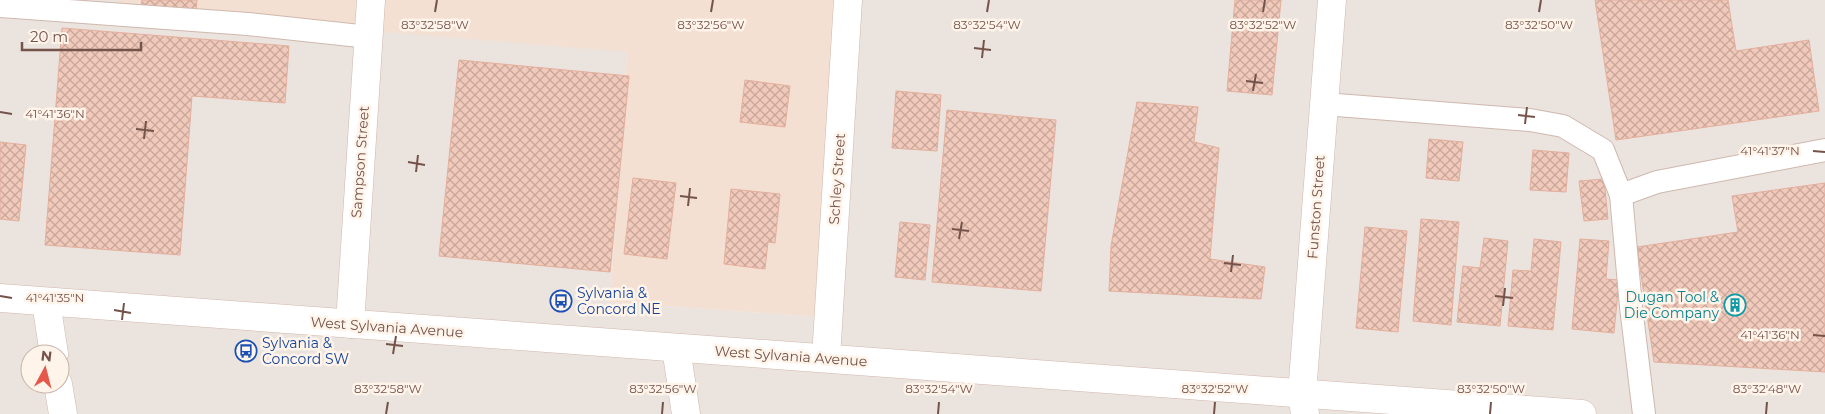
<svg xmlns="http://www.w3.org/2000/svg" width="1825" height="414" font-family="Montserrat,sans-serif">
	<style>
		.residential { fill: #f3e0d2 }
		.industrial { fill: #ebe3de; fill-rule: evenodd }
		.building { fill: url(#building-cross-hatch); stroke: #e4ae9c }
		.lines { fill: none; stroke-linecap: round; stroke-linejoin: round }
		.service-casing { stroke: #cfb8ad; stroke-width: 24 }
		.minor-casing { stroke: #cfb8ad; stroke-width: 29 }
		.secondary-casing { stroke: #d2b7aa; stroke-width: 29 }
		.service { stroke: #fff; stroke-width: 22 }
		.minor { stroke: #fff; stroke-width: 28 }
		.secondary { stroke: #fff; stroke-width: 28 }
		.ticks { fill: none; stroke: #74534a; stroke-width: 2 }
		.labels { text-anchor: middle; dominant-baseline: central; stroke-width: 5; stroke-linejoin: round; paint-order: stroke }
		.street-label { font-size: 14px; fill: #74534a; stroke: #fff4ea }
		.transit-label { font-size: 14px; fill: #164399; stroke: #fff4ea; text-anchor: start }
		.culture-label { font-size: 14px; fill: #0d838f; stroke: #fff4ea; text-anchor: end }
		.ticks-label { font-size: 12px; text-anchor: middle; fill: #74534a; stroke: #fff4ea; stroke-width: 5; stroke-linejoin: round; paint-order: stroke }
	</style>
	<defs>
		<pattern id="building-cross-hatch" width="8" height="8" patternUnits="userSpaceOnUse" patternTransform="scale(1.25)"><rect width="8" height="8" fill="#f1cabb"/><path d="M0 0l8 8M0 8l8-8" fill="none" stroke="#c8a79a"/></pattern>
	</defs>
	<rect width="100%" height="100%" fill="#fcefe3"/>
	<path class="residential" d="M 119,0 L 856,0 L 836,318 L 610,302 L 627,53 L 118,10 Z"/>
	<path class="industrial" d="M 0,0 L 119,0 L 118,10 L 627,52 L 610,302 L 835,318 L 856,0 L 1825,0 L 1825,414 L 0,414 ZM 30,354 L 60,354 L 60,384 L 30,384 Z"/>
	<g class="building">
		<path d="M 142,0 L 197,0 L 196,10 L 141,6 Z"/>
		<path d="M 1235,0 L 1281,0 L 1272,95 L 1227,91 Z"/>
		<path d="M 1595,0 L 1728,0 L 1736,51 L 1809,40 L 1819,111 L 1616,140 Z"/>
		<path d="M 62,28 L 289,46 L 285,103 L 192,96 L 180,255 L 45,245 Z"/>
		<path d="M 459,60 L 629,76 L 610,272 L 439,256 Z"/>
		<path d="M 745,80 L 790,86 L 785,127 L 740,122 Z"/>
		<path d="M 896,91 L 941,95 L 937,151 L 892,148 Z"/>
		<path d="M 1137,102 L 1198,107 L 1194,142 L 1219,148 L 1210,259 L 1265,267 L 1261,299 L 1109,291 L 1111,246 Z"/>
		<path d="M 947,110 L 1056,120 L 1041,291 L 932,282 Z"/>
		<path d="M 1429,139 L 1463,142 L 1459,181 L 1426,178 Z"/>
		<path d="M 0,142 L 26,145 L 19,221 L 0,219 Z"/>
		<path d="M 1533,150 L 1569,153 L 1566,192 L 1530,190 Z"/>
		<path d="M 633,178 L 676,183 L 667,259 L 624,254 Z"/>
		<path d="M 1604,179 L 1608,219 L 1584,221 L 1579,181 Z"/>
		<path d="M 1825,183 L 1825,372 L 1654,362 L 1637,247 L 1738,232 L 1732,196 Z"/>
		<path d="M 731,189 L 780,194 L 775,243 L 768,242 L 765,269 L 724,264 Z"/>
		<path d="M 1421,219 L 1459,222 L 1451,325 L 1413,321 Z"/>
		<path d="M 900,222 L 930,225 L 925,280 L 895,277 Z"/>
		<path d="M 1365,227 L 1407,231 L 1398,332 L 1356,328 Z"/>
		<path d="M 1484,238 L 1508,241 L 1500,326 L 1457,322 L 1463,266 L 1480,268 Z"/>
		<path d="M 1534,239 L 1561,242 L 1553,330 L 1508,326 L 1513,270 L 1531,271 Z"/>
		<path d="M 1580,239 L 1609,241 L 1606,279 L 1619,280 L 1614,333 L 1572,329 Z"/>
	</g>
	<g class="lines">
		<g class="service-casing">
			<g id="service">
				<path d="M 0,6 L 248,24 L 369,37"/>
				<path d="M 1324,104 L 1530,120 L 1563,126 L 1603,150 L 1621,195"/>
				<path d="M 1644,414 L 1631,307 L 1621,195 L 1657,182 L 1825,150"/>
			</g>
		</g>
		<g class="minor-casing">
			<g id="minor">
				<path d="M 46,302 L 54,354"/>
				<path d="M 350,324 L 371,0"/>
				<path d="M 676,348 L 686,414"/>
				<path d="M 826,358 L 848,0"/>
				<path d="M 58,384 L 63,414"/>
				<path d="M 1305,414 L 1302,394 L 1332,0"/>
			</g>
		</g>
		<g class="secondary-casing">
			<path id="secondary" d="M 0,298 L 1582,414"/>
		</g>
		<use href="#service" class="service"/>
		<use href="#minor" class="minor"/>
		<use href="#secondary" class="secondary"/>
	</g>
	<path class="ticks" d="M 435,12 L 437,0M 711,12 L 713,0M 987,12 L 989,0M 1263,12 L 1265,0M 1539,12 L 1541,0M 974,48 L 991,50M 982,58 L 984,40M 1246,81 L 1263,83M 1253,91 L 1256,74M 0,112 L 12,114M 1518,115 L 1535,117M 1525,124 L 1527,107M 136,129 L 154,131M 144,139 L 146,121M 1813,151 L 1825,152M 408,162 L 425,165M 416,172 L 418,155M 680,196 L 697,198M 688,206 L 690,188M 952,229 L 969,231M 959,239 L 962,222M 1224,263 L 1241,265M 1231,272 L 1233,255M 0,296 L 12,298M 1495,296 L 1513,298M 1503,306 L 1505,288M 114,310 L 131,313M 122,320 L 124,303M 1813,335 L 1825,336M 386,344 L 403,346M 393,354 L 396,336M 386,414 L 388,402M 662,414 L 663,402M 938,414 L 939,402M 1214,414 L 1215,402M 1490,414 L 1491,402M 1766,414 L 1767,402"/>
	<defs>
		<g id="bus-ring" transform="scale(1.125)"><circle r="9.5" fill="#fff4ea" stroke="#1a4fb4" stroke-width="1.5"/><path d="M-5-6H5V4H4V6H2V4H-2V6H-4V4H-5ZM-3.5-4V0h7V-4ZM-3.5 1.2v1.5H-2V1.2ZM2 1.2v1.5H3.5V1.2Z" fill="#1a4fb4"/></g>
		<g id="building-ring" transform="scale(1.125)"><circle r="9.5" fill="#fff4ea" stroke="#0f9aa8" stroke-width="1.5"/><path d="M-4-6H4V6H1V3H-1V6H-4ZM-2.5-4.3h1.7v1.8h-1.7ZM.8-4.3h1.7v1.8H.8ZM-2.5-1h1.7V.8h-1.7ZM.8-1h1.7V.8H.8Z" fill="#0f9aa8"/></g>
	</defs>
	<g fill-rule="evenodd">
		<use href="#bus-ring" x="561" y="301"/>
		<use href="#building-ring" x="1735" y="305"/>
		<use href="#bus-ring" x="246" y="351"/>
	</g>
	<g class="labels">
		<g class="street-label">
			<text transform="translate(360 162) rotate(-86)">Sampson Street</text>
			<text transform="translate(837 179) rotate(-86)">Schley Street</text>
			<text transform="translate(1316 207) rotate(-86)">Funston Street</text>
			<text transform="translate(387 327) rotate(4)">West Sylvania Avenue</text>
			<text transform="translate(791 356) rotate(4)">West Sylvania Avenue</text>
		</g>
		<g class="transit-label">
			<text x="577" y="293">Sylvania &amp;<tspan x="577" dy="16">Concord NE</tspan></text>
			<text x="262" y="343">Sylvania &amp;<tspan x="262" dy="16">Concord SW</tspan></text>
		</g>
		<g class="culture-label">
			<text x="1719" y="297">Dugan Tool &amp;<tspan x="1719" dy="16">Die Company</tspan></text>
		</g>
	</g>
	<g class="ticks-label">
		<text x="435" y="29">83°32'58"W</text>
		<text x="711" y="29">83°32'56"W</text>
		<text x="987" y="29">83°32'54"W</text>
		<text x="1263" y="29">83°32'52"W</text>
		<text x="1539" y="29">83°32'50"W</text>
		<text x="55" y="118">41°41'36"N</text>
		<text x="1770" y="155">41°41'37"N</text>
		<text x="55" y="302">41°41'35"N</text>
		<text x="1770" y="339">41°41'36"N</text>
		<text x="388" y="393">83°32'58"W</text>
		<text x="663" y="393">83°32'56"W</text>
		<text x="939" y="393">83°32'54"W</text>
		<text x="1215" y="393">83°32'52"W</text>
		<text x="1491" y="393">83°32'50"W</text>
		<text x="1767" y="393">83°32'48"W</text>
	</g>
	<g transform="translate(45 369) rotate(7)"><circle r="24" fill="#fff4ea" stroke="#c7b4aa"/>
	<path d="M0-4L9 19L0 12L-9 19Z" fill="#e5594a"/>
	<text y="-8" font-size="14" font-weight="bold" text-anchor="middle" fill="#74534a">N</text>
	</g>
	<path d="M22 42v8h119v-8" fill="none" stroke="#74534a" stroke-width="2.5"/>
	<text x="30" y="42" font-size="15" fill="#74534a" stroke="#fff4ea" stroke-width="4" paint-order="stroke">20 m</text>
</svg>
